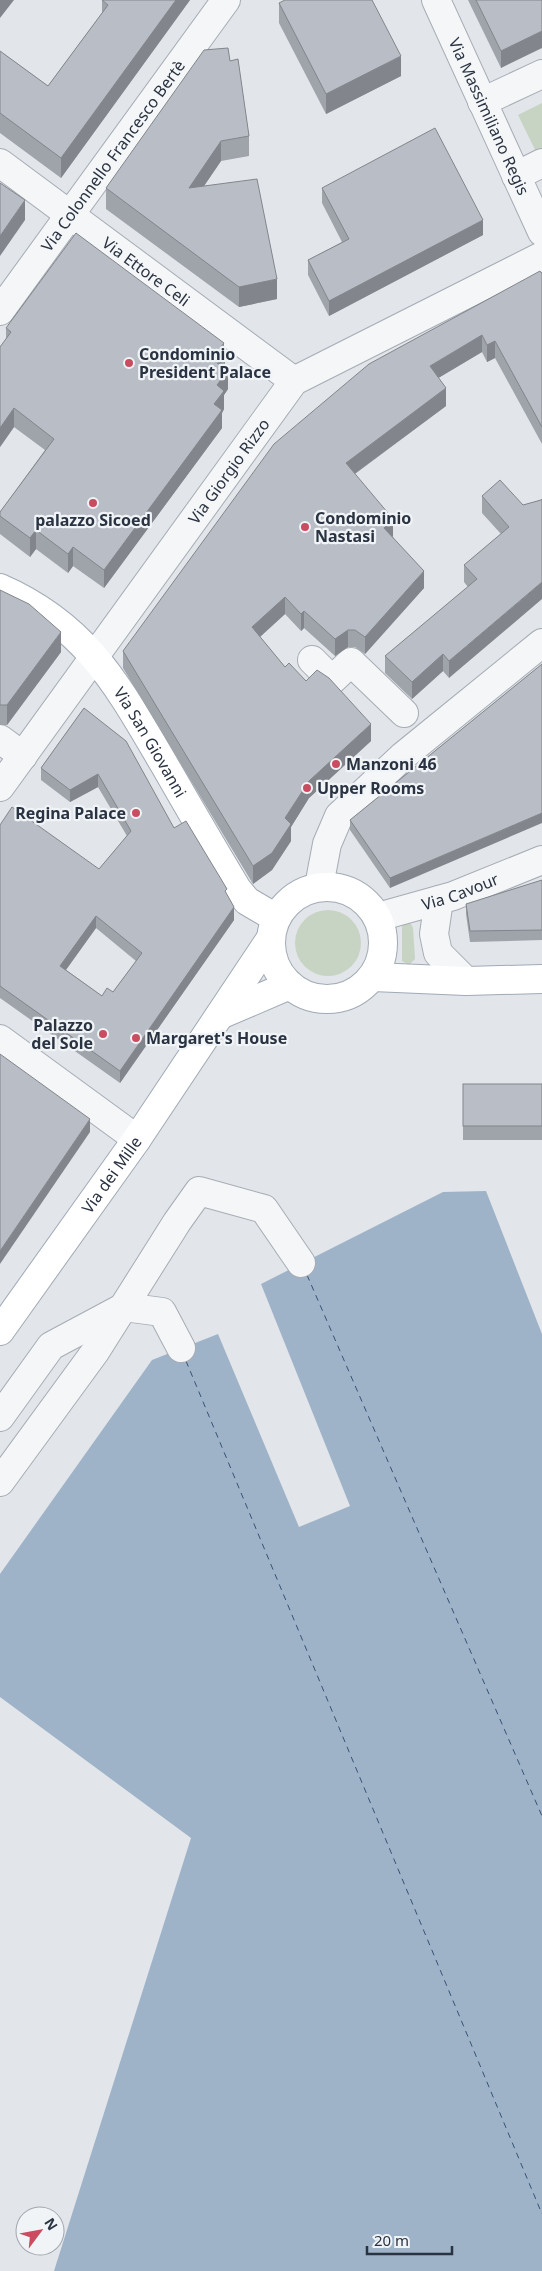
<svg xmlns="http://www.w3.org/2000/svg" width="542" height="2271" font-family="'Noto Sans',sans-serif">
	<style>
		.green { fill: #c7d3c3 }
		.water { fill: #9eb3c8 }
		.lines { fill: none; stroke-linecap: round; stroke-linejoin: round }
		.ferry { stroke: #365274; stroke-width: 1; stroke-dasharray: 6 5; stroke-linecap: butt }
		.minor-casing { stroke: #a7acb4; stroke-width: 30 }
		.major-casing { stroke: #a1aab5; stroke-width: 30 }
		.minor { stroke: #f4f6f8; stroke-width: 28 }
		.major { stroke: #fff; stroke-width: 28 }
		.wall { fill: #9fa3aa; fill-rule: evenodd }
		.shaded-wall { fill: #82858b }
		.building { fill: #b9bec6; stroke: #82858b; fill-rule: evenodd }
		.poi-dot { fill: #ca4c61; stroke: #f1f4f7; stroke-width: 2 }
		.labels { text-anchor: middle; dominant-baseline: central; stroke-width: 4.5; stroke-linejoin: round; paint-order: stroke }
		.street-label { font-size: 16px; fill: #2a3341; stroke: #f1f4f7 }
		.poi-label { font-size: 16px; font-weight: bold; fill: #2a3341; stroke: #f1f4f7; text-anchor: start }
	</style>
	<rect width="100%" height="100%" fill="#e2e5ea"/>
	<g class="green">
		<path d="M 542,103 L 542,164 L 518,115 Z"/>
		<circle cx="328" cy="943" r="33"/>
		<path d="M 407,923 L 411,924 L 413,928 L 415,959 L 409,965 L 402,961 L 402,926 Z"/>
	</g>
	<path class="water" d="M 486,1191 L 542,1334 L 542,2271 L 54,2271 L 191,1838 L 0,1697 L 0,1574 L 152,1360 L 218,1334 L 299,1527 L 350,1506 L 261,1284 L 443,1192 Z"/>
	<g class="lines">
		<g class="ferry">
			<path d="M 307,1275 L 542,1816"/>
			<path d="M 186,1361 L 542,2214"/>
		</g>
		<g class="minor-casing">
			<g id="minor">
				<path id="s1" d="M 436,0 L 542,232"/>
				<path d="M 482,102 L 542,74"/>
				<path id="s2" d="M 0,163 L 294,381"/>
				<path d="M 516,176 L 542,163"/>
				<path id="s3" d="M 0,311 L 226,0"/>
				<path d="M 312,660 L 332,680 L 351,662 L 404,713"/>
				<path d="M 0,739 L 23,756"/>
				<path id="s4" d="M 0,787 L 294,381 L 542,256"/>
				<path d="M 319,886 L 327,844 L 339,816 L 403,756 L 542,643"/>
				<path d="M 439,900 L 434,934 L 438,953 L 466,981"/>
				<path id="s5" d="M 378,917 L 453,896 L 542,860"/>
				<path d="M 0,1039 L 137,1139"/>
				<path d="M 0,1417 L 51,1346 L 124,1307 L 162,1312 L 181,1348"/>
				<path d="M 0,1482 L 95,1352 L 177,1222 L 199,1191 L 264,1209 L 301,1263"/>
			</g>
		</g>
		<g class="major-casing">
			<g id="major">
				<path id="s6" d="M 0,588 C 87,626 118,686 164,764 C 188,806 212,847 237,889 L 247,901 L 276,918"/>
				<circle cx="327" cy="943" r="56"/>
				<path d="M 373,977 L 466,981 L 542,979"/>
				<path d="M 220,1015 L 290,985"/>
				<path id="s7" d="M 0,1331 L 137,1139 L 271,938"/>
			</g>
		</g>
		<use href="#minor" class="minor"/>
		<use href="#major" class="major"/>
	</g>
	<g class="wall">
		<path d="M 102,0 L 190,0 L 61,178 L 0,133 L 0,51 L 48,86 L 102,13 Z"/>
		<path d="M 468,0 L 542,0 L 501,68 Z"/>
		<path d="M 279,3 L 401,76 L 326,114 L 279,23 Z"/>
		<path d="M 230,61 L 249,136 L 249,156 L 221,161 L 204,186 L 277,299 L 239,307 L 106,209 L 106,188 Z"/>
		<path d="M 322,188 L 483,235 L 329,316 L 308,275 L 308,260 L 342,242 L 322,203 Z"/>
		<path d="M 542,274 L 542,444 L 495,358 L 487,362 L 482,352 L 438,378 L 446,406 L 355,474 L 424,588 L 365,654 L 355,647 L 348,647 L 335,656 L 304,628 L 301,631 L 285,614 L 260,637 L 285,667 L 306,681 L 371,741 L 309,798 L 291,827 L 291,841 L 272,870 L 253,884 L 123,668 L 123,651 Z"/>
		<path d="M 6,328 L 224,351 L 225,368 L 228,389 L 224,395 L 224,409 L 222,413 L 222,428 L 104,588 L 73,566 L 68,573 L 36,549 L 30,557 L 0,534 L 0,512 L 45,450 L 14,427 L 0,447 L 0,347 L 6,340 Z"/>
		<path d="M 482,496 L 523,505 L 541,500 L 449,678 L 443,671 L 412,699 L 385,673 L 385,656 L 468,587 L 464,582 L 464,565 L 501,534 L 482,513 Z"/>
		<path d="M 0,590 L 61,652 L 7,725 L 0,725 Z"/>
		<path d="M 542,664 L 390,888 L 350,830 L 350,820 Z"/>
		<path d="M 84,708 L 174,828 L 227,895 L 234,920 L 120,1083 L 0,998 L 0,825 L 99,869 L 127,836 L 98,787 L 70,802 L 41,780 L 41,768 ZM 96,928 L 136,961 L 113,992 L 102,996 L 66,970 Z"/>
		<path d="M 542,880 L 542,940 L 470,942 L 466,914 L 466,904 Z"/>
		<rect x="463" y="1084" width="79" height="56"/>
	</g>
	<g class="shaded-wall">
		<path d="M 0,0 L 14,0 L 0,18 Z"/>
		<path d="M 176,0 L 190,0 L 61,178 L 61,158 Z"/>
		<path d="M 542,31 L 542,48 L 501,68 L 501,51 Z"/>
		<path d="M 401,56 L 401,76 L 326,114 L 326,94 Z"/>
		<path d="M 221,141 L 221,161 L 189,208 L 189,188 Z"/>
		<path d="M 25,200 L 25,220 L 0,256 L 0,236 Z"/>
		<path d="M 483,220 L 483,235 L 329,316 L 329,301 Z"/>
		<path d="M 277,279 L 277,299 L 239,307 L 239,287 Z"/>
		<path d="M 482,335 L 482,352 L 430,383 L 430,366 Z"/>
		<path d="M 495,341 L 495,358 L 487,362 L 487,345 Z"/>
		<path d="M 224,343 L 224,354 L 225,352 L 225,371 L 217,363 L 220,348 Z"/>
		<path d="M 228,370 L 228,389 L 224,395 L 224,409 L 222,413 L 222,428 L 104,588 L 104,570 L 214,404 L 217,385 Z"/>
		<path d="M 446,388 L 446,406 L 346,480 L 346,463 Z"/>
		<path d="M 14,408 L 14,427 L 0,447 L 0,428 Z"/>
		<path d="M 393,519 L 393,536 L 384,545 L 384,528 Z"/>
		<path d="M 36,530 L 36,549 L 30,557 L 30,538 Z"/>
		<path d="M 73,547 L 73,566 L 68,573 L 68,554 Z"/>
		<path d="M 424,571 L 424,588 L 365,654 L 365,637 Z"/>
		<path d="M 542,582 L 542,599 L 449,678 L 449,661 Z"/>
		<path d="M 285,597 L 285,614 L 252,644 L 252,627 Z"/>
		<path d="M 304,611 L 304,628 L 301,631 L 301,614 Z"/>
		<path d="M 348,630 L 348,647 L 335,656 L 335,639 Z"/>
		<path d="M 61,632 L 61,652 L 7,725 L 7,705 Z"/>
		<path d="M 443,654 L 443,671 L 412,699 L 412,682 Z"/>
		<path d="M 371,724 L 371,741 L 309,798 L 291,827 L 291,841 L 272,870 L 253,884 L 253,866 L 285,818 L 309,781 Z"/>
		<path d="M 98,774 L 98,787 L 70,802 L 70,790 Z"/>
		<path d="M 542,813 L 542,823 L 390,888 L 390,878 Z"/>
		<path d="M 234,907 L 234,920 L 120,1083 L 120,1071 Z"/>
		<path d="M 96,916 L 96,928 L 60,978 L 60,966 Z"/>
		<path d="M 90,1119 L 90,1132 L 0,1264 L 0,1251 Z"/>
	</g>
	<g class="building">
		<path d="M 102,0 L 176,0 L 61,158 L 0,113 L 0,51 L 48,86 L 108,5 Z"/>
		<path d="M 285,0 L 372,0 L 401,56 L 326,94 L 279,3 Z"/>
		<path d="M 476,0 L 542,0 L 542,31 L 501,51 Z"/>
		<path d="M 228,48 L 230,61 L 238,59 L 249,136 L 221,141 L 189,188 L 257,179 L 277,279 L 239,287 L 106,188 L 204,50 Z"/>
		<path d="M 435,128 L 483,220 L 329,301 L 308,260 L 349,239 L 322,188 Z"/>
		<path d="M 0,183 L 25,200 L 0,236 Z"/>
		<path d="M 76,233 L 224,343 L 220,348 L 225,352 L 217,363 L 228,370 L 217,385 L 224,391 L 214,404 L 222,410 L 104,570 L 73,547 L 68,554 L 36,530 L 30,538 L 0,516 L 0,512 L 54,439 L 14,408 L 0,428 L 0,347 L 11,332 L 6,328 Z"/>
		<path d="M 540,271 L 542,274 L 542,427 L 495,341 L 487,345 L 482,335 L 430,366 L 446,388 L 346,463 L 393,519 L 384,528 L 424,571 L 365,637 L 355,630 L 348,630 L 335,639 L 304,611 L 301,614 L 285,597 L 252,627 L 285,667 L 289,663 L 306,681 L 317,670 L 329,678 L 371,724 L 309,781 L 285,818 L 291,824 L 272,853 L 253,866 L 123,651 L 274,444 L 369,364 Z"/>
		<path d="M 500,480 L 523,505 L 541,500 L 542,499 L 542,582 L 449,661 L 443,654 L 412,682 L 385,656 L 477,579 L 464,565 L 509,527 L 482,496 Z"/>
		<path d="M 0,590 L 29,604 L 61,632 L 7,705 L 0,705 Z"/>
		<path d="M 542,664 L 542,813 L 390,878 L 350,820 Z"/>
		<path d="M 84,708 L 126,741 L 174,828 L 186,821 L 227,889 L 225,891 L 234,907 L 120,1071 L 0,986 L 0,825 L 12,807 L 99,869 L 131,831 L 98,774 L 70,790 L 41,768 ZM 96,916 L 142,953 L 113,992 L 107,988 L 102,996 L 60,966 Z"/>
		<path d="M 542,880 L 542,930 L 470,931 L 466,904 Z"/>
		<path d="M 0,1054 L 90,1119 L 0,1251 Z"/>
		<rect x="463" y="1084" width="79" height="42"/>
	</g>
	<g class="poi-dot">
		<circle cx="129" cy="363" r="5"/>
		<circle cx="93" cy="503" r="5"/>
		<circle cx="305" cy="527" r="5"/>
		<circle cx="336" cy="764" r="5"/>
		<circle cx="307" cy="788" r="5"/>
		<circle cx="136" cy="813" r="5"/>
		<circle cx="103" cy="1034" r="5"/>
		<circle cx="136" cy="1038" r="5"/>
	</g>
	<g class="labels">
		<g class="street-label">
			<text stroke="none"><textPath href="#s1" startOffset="128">Via Massimiliano Regis</textPath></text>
			<text stroke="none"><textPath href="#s3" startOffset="192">Via Colonnello Francesco Bertè</textPath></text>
			<text stroke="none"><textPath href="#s2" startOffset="182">Via Ettore Celi</textPath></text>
			<text stroke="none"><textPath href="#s4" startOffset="390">Via Giorgio Rizzo</textPath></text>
			<text stroke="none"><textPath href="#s6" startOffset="220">Via San Giovanni</textPath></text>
			<text stroke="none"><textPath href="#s5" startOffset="86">Via Cavour</textPath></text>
			<text stroke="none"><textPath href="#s7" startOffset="192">Via dei Mille</textPath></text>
		</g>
		<g class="poi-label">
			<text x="139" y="354">Condominio<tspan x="139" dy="18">President Palace</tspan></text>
			<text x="315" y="518">Condominio<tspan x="315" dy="18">Nastasi</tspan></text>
			<text x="93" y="520" text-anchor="middle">palazzo Sicoed</text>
			<text x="346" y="764">Manzoni 46</text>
			<text x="317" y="788">Upper Rooms</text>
			<text x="126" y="813" text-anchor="end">Regina Palace</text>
			<text x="93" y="1025" text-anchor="end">Palazzo<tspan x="93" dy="18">del Sole</tspan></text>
			<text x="146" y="1038">Margaret's House</text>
		</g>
	</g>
	<g transform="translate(40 2231) rotate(58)"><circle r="24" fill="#f1f4f7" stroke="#a1a7ae"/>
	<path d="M0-4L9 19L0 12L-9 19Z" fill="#ca4c61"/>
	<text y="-8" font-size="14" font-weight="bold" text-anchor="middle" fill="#2a3341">N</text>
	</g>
	<path d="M367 2246v8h85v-8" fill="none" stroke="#2a3341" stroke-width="2.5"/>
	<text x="374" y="2246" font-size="15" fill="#2a3341" stroke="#f1f4f7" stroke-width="4" paint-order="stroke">20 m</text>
</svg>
